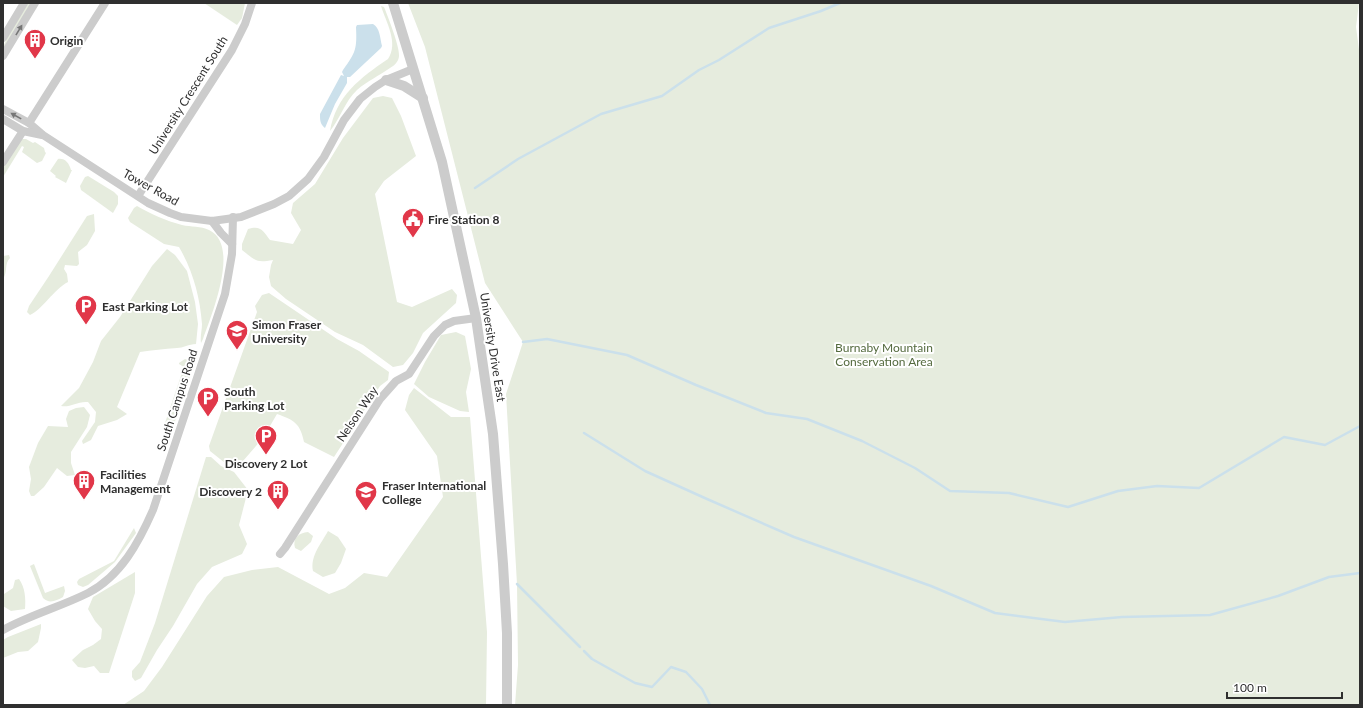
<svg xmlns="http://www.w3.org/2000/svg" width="1363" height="708" font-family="Lato,sans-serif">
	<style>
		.green { fill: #e6ecde }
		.water { fill: #cbe0eb }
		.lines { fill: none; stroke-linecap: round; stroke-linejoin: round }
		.stream { stroke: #cbe0eb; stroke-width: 2.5 }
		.minor { stroke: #ccc; stroke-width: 8 }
		.tertiary { stroke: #ccc; stroke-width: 10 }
		.oneway { fill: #767676 }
		.labels { text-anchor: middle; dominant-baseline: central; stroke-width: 4; stroke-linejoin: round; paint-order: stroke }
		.poi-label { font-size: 12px; font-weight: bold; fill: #2f2f2f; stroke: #fff; text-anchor: start }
		.street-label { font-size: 12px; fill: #2f2f2f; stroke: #fff }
		.park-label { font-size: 12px; fill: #546a3e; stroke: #fff }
	</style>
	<rect width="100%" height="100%" fill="#fff"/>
	<g class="green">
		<path d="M 27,3 L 32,3 L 3,50 L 3,47 L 12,27 Z"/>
		<path d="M 204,3 L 245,3 L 242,18 L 237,25 Z"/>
		<path d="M 408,3 L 1359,3 L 1356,27 L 1360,57 L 1360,705 L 515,705 L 518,665 L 517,584 L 506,394 L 523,342 L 485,283 L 425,47 Z"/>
		<path d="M 381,6 L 384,7 C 388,17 400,47 399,56 C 399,61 394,66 390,68 C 379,76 367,81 357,90 C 345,101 340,119 330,131 C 336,96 360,78 388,59 C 399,43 386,22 381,6 Z"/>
		<path d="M 383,96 L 392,98 L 401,116 L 416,156 L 384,181 L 375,194 L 397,302 L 412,307 L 452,289 L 457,295 L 456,303 L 423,333 L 413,353 L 403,365 L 393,367 L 363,345 L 335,332 L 286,299 L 271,286 L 269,277 L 271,265 L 273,260 C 256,263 256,261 242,250 L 242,244 L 248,229 C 261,225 263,231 270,240 L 293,244 L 301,230 L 291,213 L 293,203 L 315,184 L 343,138 L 373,98 Z"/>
		<path d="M 22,139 L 26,139 L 33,143 L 35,142 L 44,148 L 45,152 L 46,153 L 42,161 L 37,163 L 22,152 L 24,147 L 22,146 L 3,177 L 3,166 L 18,142 Z"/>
		<path d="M 58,159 C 65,158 69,163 71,170 L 72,170 L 66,183 L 55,177 L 56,176 L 50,171 Z"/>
		<path d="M 88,176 L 114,192 L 118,196 L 118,204 L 113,213 L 81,190 L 80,186 L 85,177 Z"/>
		<path d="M 137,206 C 151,214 166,221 182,225 C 191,227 201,226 209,230 C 241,245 211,316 203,339 L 201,343 C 200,337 202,330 202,324 C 200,297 193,271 179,247 L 164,244 L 130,222 L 128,218 L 134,208 Z"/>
		<path d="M 94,214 L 95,231 L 87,245 L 78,252 L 79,264 L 77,266 L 65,265 L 64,269 L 67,274 L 68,282 C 53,290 43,309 30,315 L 27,312 L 29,306 L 49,276 L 87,216 Z"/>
		<path d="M 167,249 L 175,255 L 187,271 L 195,302 L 198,324 L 196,344 C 189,344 183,348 177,348 C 164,349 152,350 140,352 L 117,407 L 127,414 L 117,420 L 98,426 L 91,440 L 83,444 L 82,441 L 95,422 L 96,412 L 88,402 C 77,401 70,408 61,406 L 79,388 L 93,362 L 101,341 L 120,317 L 152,266 Z"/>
		<path d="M 9,255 L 10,258 C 4,264 8,272 3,279 L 3,256 Z"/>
		<path d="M 269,293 L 337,339 L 359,351 L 389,372 L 388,380 L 380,386 L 334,457 L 304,442 C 300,423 294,420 277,414 L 263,438 L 243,461 L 238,466 L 230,467 L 210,451 L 209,446 L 257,312 L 255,306 L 262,295 Z"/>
		<path d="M 456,332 L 465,336 L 471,369 L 466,392 L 469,412 L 460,411 L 429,397 L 414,384 L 425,362 L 441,335 Z"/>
		<path d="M 185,359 L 192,361 L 191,362 L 193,367 L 176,419 L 168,437 L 165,423 L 184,367 L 179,364 L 179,363 Z"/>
		<path d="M 414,388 L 451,417 L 470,417 L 487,632 L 486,705 L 123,705 L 144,691 L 162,667 L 207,596 L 224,577 L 252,570 L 278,567 L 329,594 L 345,588 L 364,573 L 387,577 L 443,497 L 437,456 L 405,410 L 409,395 Z"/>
		<path d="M 84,407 L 90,415 L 87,427 L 71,452 L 71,463 L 75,475 L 67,476 L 57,468 L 44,487 L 34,496 L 31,496 L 29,491 L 31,479 L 29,467 L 38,443 L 48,426 L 68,427 L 66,419 L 69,411 L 76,408 Z"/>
		<path d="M 206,457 L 211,457 L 221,466 L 234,472 L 248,490 L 239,525 L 247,544 L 242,554 L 212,567 L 197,584 L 173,626 L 157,650 L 141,678 L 135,681 L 132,677 L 132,671 L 140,662 L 155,623 Z"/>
		<path d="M 134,528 L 136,533 L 115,562 L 88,585 L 83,587 L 78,585 L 77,582 L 79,579 L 114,561 Z"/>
		<path d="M 328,531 L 338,537 L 346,549 L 341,563 L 335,573 L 323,577 L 313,571 C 310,556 321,544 328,531 Z"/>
		<path d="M 308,532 L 313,536 L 311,542 L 301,551 L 295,548 C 292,538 299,533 308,532 Z"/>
		<path d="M 34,564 L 45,593 L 64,586 L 65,591 L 63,597 C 56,601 49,604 43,598 L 30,566 Z"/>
		<path d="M 135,572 L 135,593 L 109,673 L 100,673 L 94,666 L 85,668 L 78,667 L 72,660 L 83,650 L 93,645 L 101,639 L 102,629 L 95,621 L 88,609 L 93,597 Z"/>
		<path d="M 19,579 C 25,587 26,599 25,609 L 11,611 L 3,606 L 4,594 L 13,588 L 15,580 Z"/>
		<path d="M 41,624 L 41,628 L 38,642 L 28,651 L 18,652 L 3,658 L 3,640 L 8,637 Z"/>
	</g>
	<path class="water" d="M 373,24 C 380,28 380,38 382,46 L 381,48 L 350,77 L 347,77 L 347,83 L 335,104 L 325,128 C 320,124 320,120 320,114 L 341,75 L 344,76 L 342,72 L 343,70 C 356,52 357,49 356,27 L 357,25 Z"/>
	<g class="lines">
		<g class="stream">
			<path d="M 475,188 L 518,159 L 601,114 L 662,96 L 699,70 L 719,60 L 769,28 L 821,11 L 840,3"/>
			<path d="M 523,342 L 547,339 L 627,355 L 696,385 L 766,413 L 807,419 L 862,441 L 915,468 L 950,491 L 1009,493 L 1068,507 L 1118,491 L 1157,486 L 1199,488 L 1284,437 L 1325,445 L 1360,426"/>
			<path d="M 584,433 L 645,471 L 707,499 L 794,537 L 931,586 L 995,613 L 1065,622 L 1122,617 L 1210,615 L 1278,596 L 1329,577 L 1360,573"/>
			<path d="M 517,584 L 580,647"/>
			<path d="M 584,651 L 592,659 L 635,683 L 652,687 L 671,667 L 686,672 L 702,689 L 710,705"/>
		</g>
		<g class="minor">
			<path d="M 3,38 L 24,3"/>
			<path d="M 3,56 L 35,3"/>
			<path d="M 3,109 L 29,123 L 43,135 L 148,203 L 170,213 L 181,217 L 212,221 L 241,217 L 274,204 L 289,196 L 308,179 L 324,157 L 344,120 L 360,99 L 375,87 L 386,80 L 413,69"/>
			<path d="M 3,119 L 23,131 L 42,135"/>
			<path d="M 29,123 L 105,3"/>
			<path d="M 3,162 L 23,131"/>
			<path d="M 138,196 L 232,50 L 245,24 L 252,3"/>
			<path d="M 212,221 L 221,233 L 232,244"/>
			<path d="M 280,554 L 285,548 L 380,399 L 396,381 L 409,374 L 434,336 L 445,325 L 454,321 L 476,318"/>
			<path d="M 3,630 C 30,615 60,607 88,593 C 121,576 139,542 153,510 L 225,294 L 232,254 L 233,217"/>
		</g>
		<g class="tertiary">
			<path d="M 393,3 L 442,162 L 476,318 L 493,434 L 503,564 L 507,633 L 507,705"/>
			<path d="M 386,80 L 404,86 L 423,98"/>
		</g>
	</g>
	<defs><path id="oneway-solid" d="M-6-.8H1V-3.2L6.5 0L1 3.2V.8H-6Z"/></defs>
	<g class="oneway">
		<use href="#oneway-solid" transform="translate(19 30) rotate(-59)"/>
		<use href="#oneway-solid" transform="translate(16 116) rotate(-151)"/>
	</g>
	<defs>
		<g id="building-pin" transform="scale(1.15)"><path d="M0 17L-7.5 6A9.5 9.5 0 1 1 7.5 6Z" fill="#e13749" stroke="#fff"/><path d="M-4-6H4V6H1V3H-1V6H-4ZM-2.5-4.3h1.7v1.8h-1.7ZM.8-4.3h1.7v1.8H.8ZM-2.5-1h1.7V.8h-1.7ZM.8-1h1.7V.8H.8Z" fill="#fff"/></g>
		<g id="civic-pin" transform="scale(1.15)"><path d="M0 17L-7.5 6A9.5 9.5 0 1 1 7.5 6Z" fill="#e13749" stroke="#fff"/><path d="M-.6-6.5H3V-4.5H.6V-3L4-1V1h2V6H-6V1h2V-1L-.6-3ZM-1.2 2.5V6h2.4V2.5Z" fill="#fff"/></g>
		<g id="parking-pin" transform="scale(1.15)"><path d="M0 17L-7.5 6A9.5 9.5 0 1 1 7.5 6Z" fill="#e13749" stroke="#fff"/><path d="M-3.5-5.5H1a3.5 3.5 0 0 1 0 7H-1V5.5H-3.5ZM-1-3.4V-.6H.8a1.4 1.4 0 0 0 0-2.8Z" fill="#fff"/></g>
		<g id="university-pin" transform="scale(1.15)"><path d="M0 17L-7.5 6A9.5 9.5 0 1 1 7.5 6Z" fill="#e13749" stroke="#fff"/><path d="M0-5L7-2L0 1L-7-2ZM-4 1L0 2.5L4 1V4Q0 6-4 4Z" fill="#fff"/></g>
	</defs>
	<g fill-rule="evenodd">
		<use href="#building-pin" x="35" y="40"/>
		<use href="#civic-pin" x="413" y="219"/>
		<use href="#parking-pin" x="86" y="306"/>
		<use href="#university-pin" x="237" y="331"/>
		<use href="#parking-pin" x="208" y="398"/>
		<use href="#parking-pin" x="266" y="436"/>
		<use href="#building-pin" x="84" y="481"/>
		<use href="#building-pin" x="278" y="491"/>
		<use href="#university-pin" x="366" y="492"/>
	</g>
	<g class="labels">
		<g class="poi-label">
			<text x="50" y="40">Origin</text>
			<text x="428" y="219">Fire Station 8</text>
			<text x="102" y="306">East Parking Lot</text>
			<text x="252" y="324">Simon Fraser<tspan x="252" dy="14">University</tspan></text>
			<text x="224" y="391">South<tspan x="224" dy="14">Parking Lot</tspan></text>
			<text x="266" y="463" text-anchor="middle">Discovery 2 Lot</text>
			<text x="100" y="474">Facilities<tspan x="100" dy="14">Management</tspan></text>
			<text x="382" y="485">Fraser International<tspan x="382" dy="14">College</tspan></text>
			<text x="262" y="491" text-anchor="end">Discovery 2</text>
		</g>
		<g class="street-label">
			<text transform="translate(188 95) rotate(-58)">University Crescent South</text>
			<text transform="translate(151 187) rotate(29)">Tower Road</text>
			<text transform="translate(493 347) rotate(81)">University Drive East</text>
			<text transform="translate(177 400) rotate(-72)">South Campus Road</text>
			<text transform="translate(357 414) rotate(-56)">Nelson Way</text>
		</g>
		<g class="park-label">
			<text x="884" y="347">Burnaby Mountain<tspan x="884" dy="14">Conservation Area</tspan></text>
		</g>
	</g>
	<rect width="1363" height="708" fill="none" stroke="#2f2f2f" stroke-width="8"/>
	<path d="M1227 692v6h115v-6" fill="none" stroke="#2f2f2f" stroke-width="2"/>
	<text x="1233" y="692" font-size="12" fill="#2f2f2f" stroke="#ffffff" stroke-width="3" paint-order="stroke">100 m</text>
</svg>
